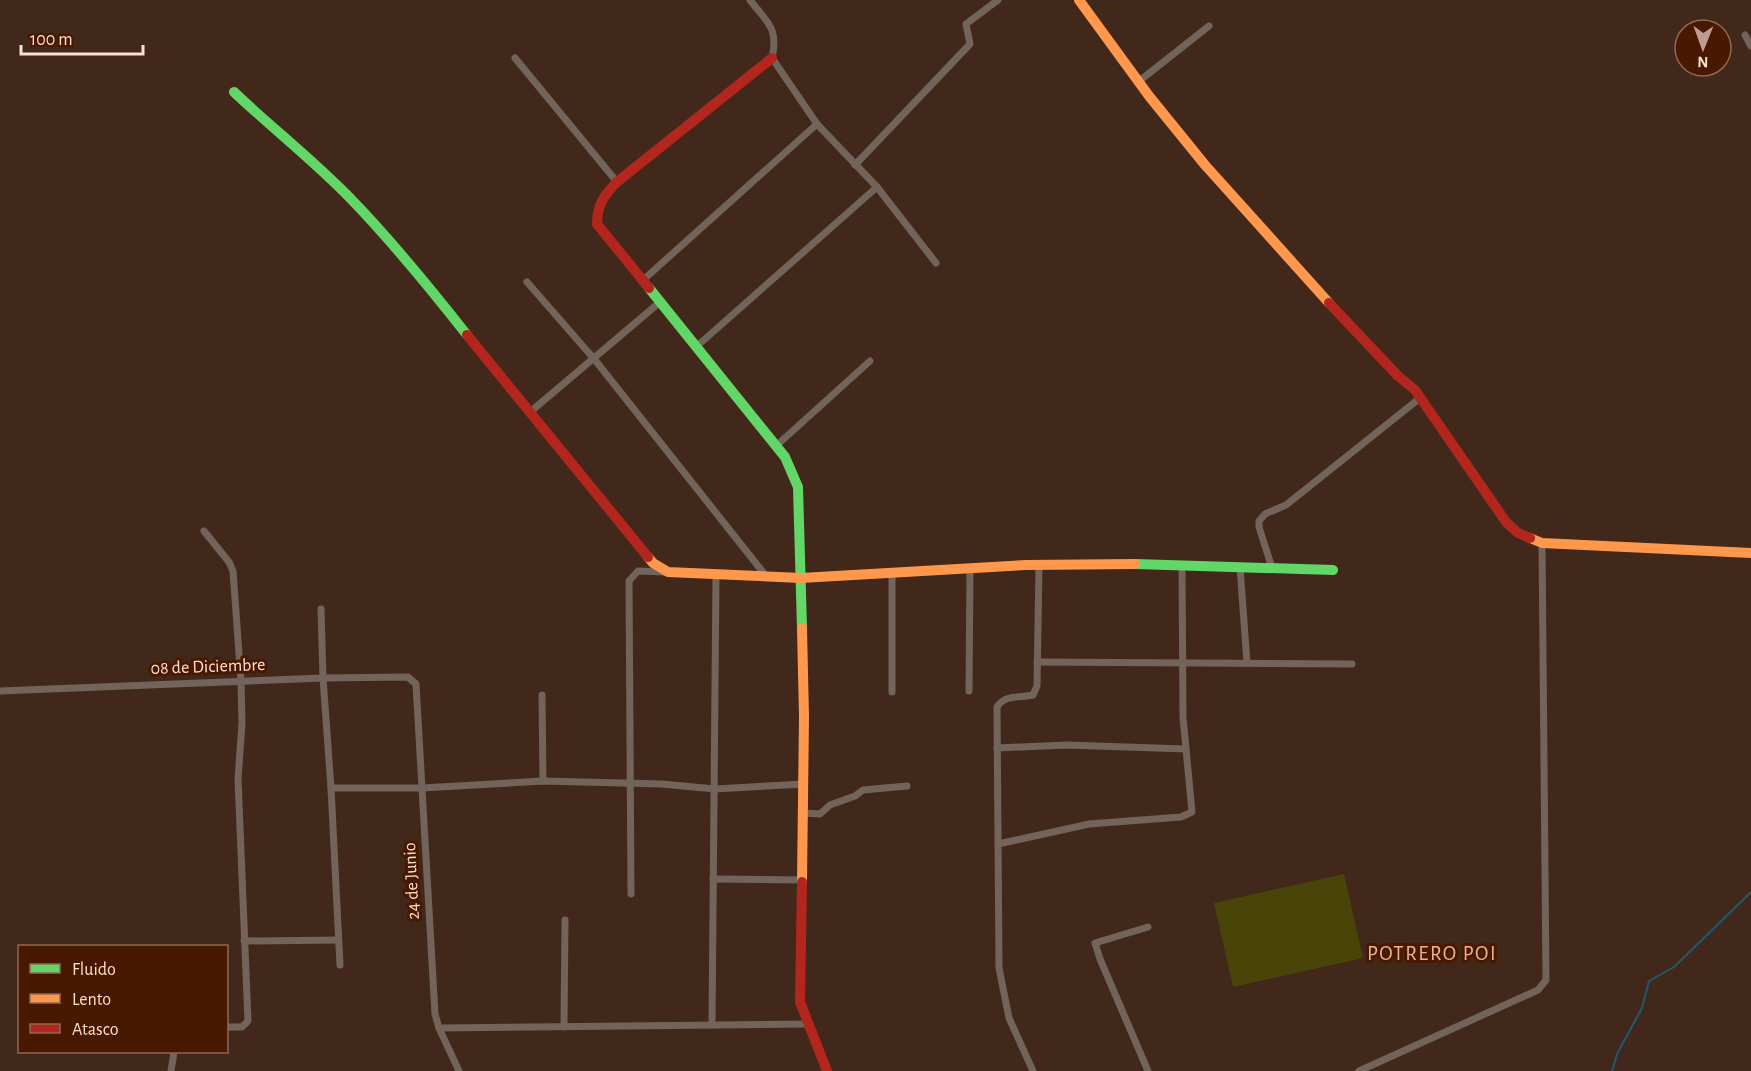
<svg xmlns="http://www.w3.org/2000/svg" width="1751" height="1071" font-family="'Alegreya Sans',sans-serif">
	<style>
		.grass { fill: #494407 }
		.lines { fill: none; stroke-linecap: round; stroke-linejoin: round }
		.stream { stroke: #1d5b71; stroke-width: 2 }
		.street { stroke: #72645b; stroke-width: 7 }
		.fast { stroke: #63d668; stroke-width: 10 }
		.slow { stroke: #ff974d; stroke-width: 10 }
		.jam { stroke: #b3261e; stroke-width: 10 }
		.labels { text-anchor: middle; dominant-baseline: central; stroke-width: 6; stroke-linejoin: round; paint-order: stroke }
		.street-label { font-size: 18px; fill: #fddecf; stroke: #481900 }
		.quarter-label { font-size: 21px; letter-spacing: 1.5px; fill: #edb093; stroke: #481900 }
	</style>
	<rect width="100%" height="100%" fill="#42281a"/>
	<path class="grass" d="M 1344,874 L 1363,958 L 1233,987 L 1214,903 Z"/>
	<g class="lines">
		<path class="stream" d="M 1612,1071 L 1617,1054 L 1642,1008 L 1649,981 L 1674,967 L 1751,892"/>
		<g class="street">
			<path d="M 750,0 C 767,22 779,28 772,58 L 817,124 L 877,187 L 936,263"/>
			<path d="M 1745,35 L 1751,46"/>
			<path d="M 515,58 L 617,182"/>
			<path d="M 1138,82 L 1209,26"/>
			<path d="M 855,165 L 970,44 L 966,24 L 998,0"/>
			<path d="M 642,281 L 817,124"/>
			<path d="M 527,282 L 595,360 L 766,576"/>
			<path d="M 696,347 L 877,187"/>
			<path d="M 529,413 L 660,302"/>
			<path d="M 776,446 L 870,361"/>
			<path d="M 204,531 L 229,562 L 233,571 L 241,681 L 242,723 L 238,779 L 248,1021 L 242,1027 L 226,1027"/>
			<path d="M 1240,567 L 1247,663"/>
			<path d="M 1272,568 L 1259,527 L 1259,521 L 1265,514 L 1286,505 L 1420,398"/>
			<path d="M 321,609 L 323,678 L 331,788 L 340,965"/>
			<path d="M 1037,662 L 1352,664"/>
			<path d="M 0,691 L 323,678 L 408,677 L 416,684 L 435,1014 L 439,1028 L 459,1071"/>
			<path d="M 969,691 L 970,569"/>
			<path d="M 892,692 L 892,574"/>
			<path d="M 542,695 L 543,781"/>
			<path d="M 997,748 L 1066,745 L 1186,749"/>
			<path d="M 331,788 L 422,788 L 543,781 L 662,784 L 715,789 L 804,784"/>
			<path d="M 803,813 L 820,814 L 830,805 L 855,796 L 863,790 L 907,786"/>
			<path d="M 998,844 L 1089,824 L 1181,817 L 1192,812 L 1183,717 L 1182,566"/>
			<path d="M 713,879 L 802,880"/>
			<path d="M 631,894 L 629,581 L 638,571 L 666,572"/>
			<path d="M 244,941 L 338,940"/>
			<path d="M 712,1025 L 716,575"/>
			<path d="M 564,1027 L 565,920"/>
			<path d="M 439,1028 L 807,1024"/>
			<path d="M 171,1071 L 174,1052"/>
			<path d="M 1033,1071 L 1009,1018 L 999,968 L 997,707 C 1005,694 1020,698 1033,695 L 1037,686 L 1039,565"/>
			<path d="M 1148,1071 L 1100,959 L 1095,943 L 1148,927"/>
			<path d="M 1359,1071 L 1538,990 L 1546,980 L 1542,543"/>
		</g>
		<g class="fast">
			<path d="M 234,92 C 272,128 313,160 350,198 C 392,241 430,288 467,335"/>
			<path d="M 649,288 L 785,457 L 798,487 L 802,628"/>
			<path d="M 1135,564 L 1333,570"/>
		</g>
		<g class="slow">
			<path d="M 1079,0 L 1149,96 L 1205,165 L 1329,303"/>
			<path d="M 1530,538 L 1542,543 L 1751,553"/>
			<path d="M 648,557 L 653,563 L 668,572 L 801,578 L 1026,565 L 1135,564"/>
			<path d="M 802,882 L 804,717 L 802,628"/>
		</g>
		<g class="jam">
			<path d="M 649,288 L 597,224 C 597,205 604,195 617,182 L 772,58"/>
			<path d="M 1329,303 L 1398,376 L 1415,390 L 1506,522 L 1518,533 L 1530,538"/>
			<path d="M 467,335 L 648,557"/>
			<path d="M 802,882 L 800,1002 L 827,1071"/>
		</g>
	</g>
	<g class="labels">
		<g class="street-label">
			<text transform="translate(208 667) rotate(-2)">08 de Diciembre</text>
			<text transform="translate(412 881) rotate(-93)">24 de Junio</text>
		</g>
		<g class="quarter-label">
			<text x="1432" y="953">POTRERO POI</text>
		</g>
	</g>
	<rect x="18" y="945" width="210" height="108" fill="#481900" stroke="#906853" stroke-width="1.5"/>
	<rect x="30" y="964" width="30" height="9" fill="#63d668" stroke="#906853" stroke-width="1.5"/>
	<text x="72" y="975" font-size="18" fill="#fddecf">Fluido</text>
	<rect x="30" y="994" width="30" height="9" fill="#ff974d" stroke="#906853" stroke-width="1.5"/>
	<text x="72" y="1005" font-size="18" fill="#fddecf">Lento</text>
	<rect x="30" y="1024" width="30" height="9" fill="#b3261e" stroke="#906853" stroke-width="1.5"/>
	<text x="72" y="1035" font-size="18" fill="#fddecf">Atasco</text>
	<g transform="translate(1703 48) rotate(181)"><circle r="28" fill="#481900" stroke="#906853" stroke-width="1.5"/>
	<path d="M0-4.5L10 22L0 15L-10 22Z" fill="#bc9e90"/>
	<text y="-9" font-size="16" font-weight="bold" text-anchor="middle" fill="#fddecf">N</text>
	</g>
	<path d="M21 45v9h122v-9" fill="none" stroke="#fddecf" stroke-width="3"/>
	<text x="30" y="45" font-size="18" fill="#fddecf" stroke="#481900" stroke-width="4.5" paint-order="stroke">100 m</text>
</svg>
